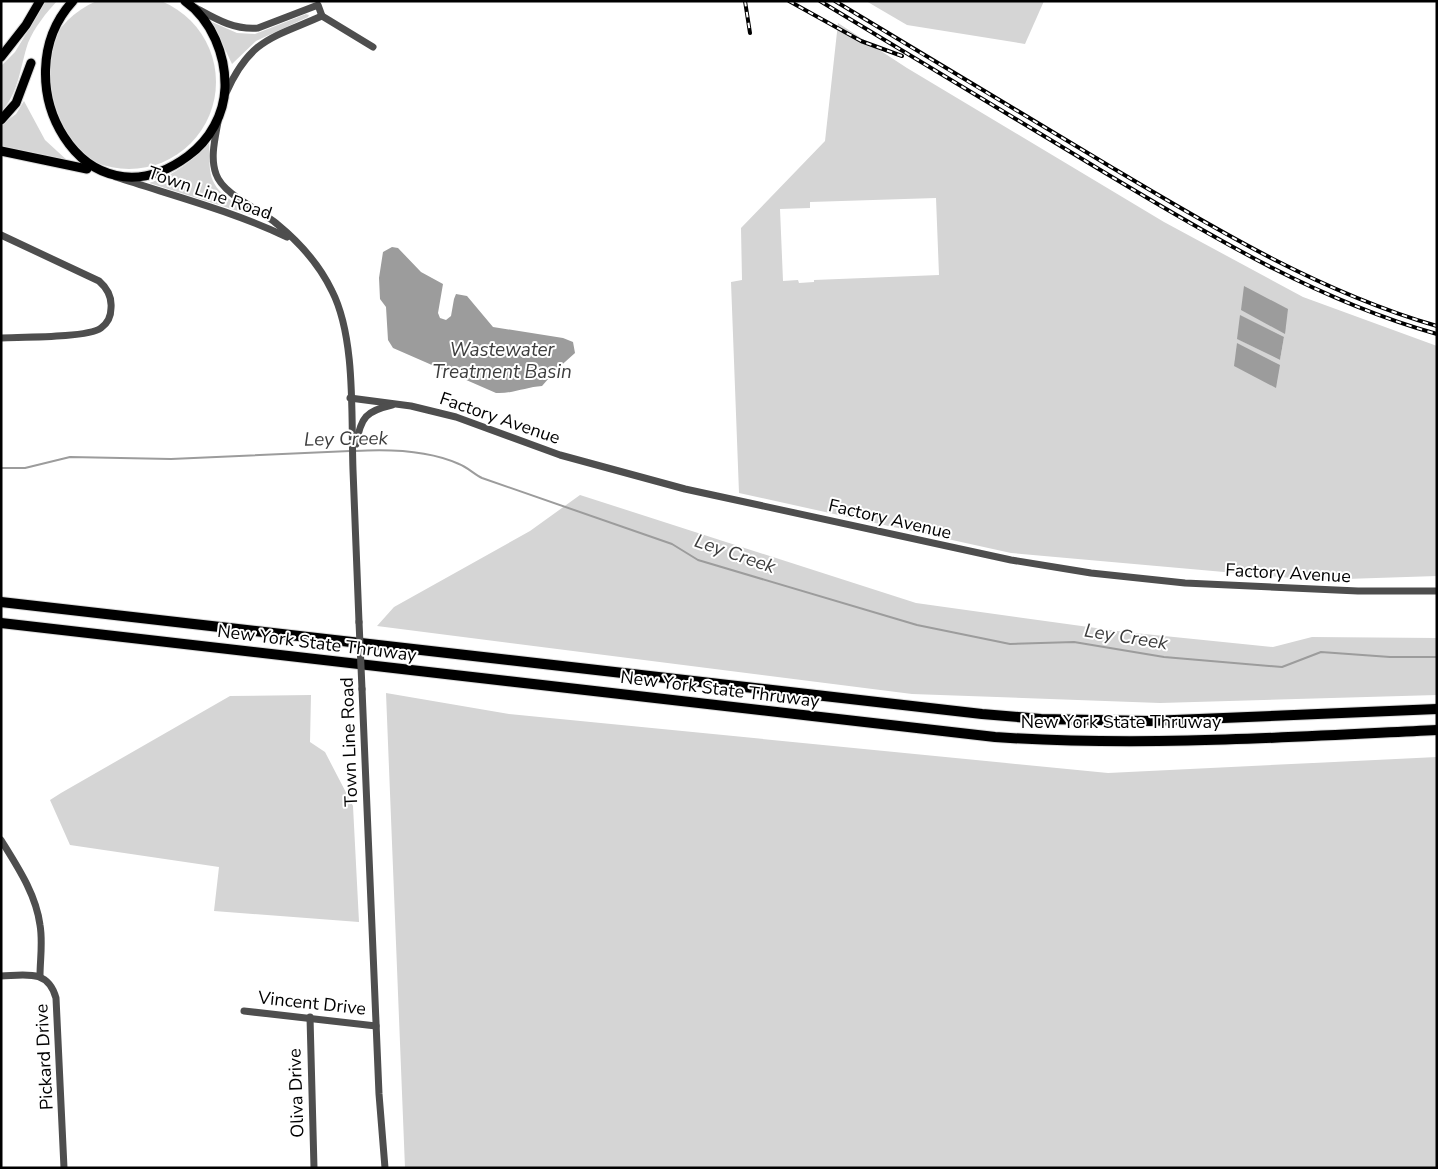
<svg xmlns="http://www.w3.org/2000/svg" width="1438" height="1169" font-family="'Nunito Sans',sans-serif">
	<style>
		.green { fill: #d5d5d5; fill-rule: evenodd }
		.water { fill: #9c9c9c }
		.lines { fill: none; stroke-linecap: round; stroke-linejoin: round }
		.stream { stroke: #9c9c9c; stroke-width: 2 }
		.major-casing { stroke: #dbdbdb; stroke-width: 11 }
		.highway-casing { stroke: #dbdbdb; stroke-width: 12 }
		.minor { stroke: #4e4e4e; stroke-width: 7 }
		.major { stroke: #000; stroke-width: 9 }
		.highway { stroke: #000; stroke-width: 10 }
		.rail-casing { stroke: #000; stroke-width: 4 }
		.rail { stroke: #fff; stroke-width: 2; stroke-dasharray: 5.5; stroke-linecap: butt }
		.minor-bridge { stroke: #4e4e4e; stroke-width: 7 }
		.labels { text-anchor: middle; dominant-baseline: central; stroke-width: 4; stroke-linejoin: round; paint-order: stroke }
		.street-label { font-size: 18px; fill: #000; stroke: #fff }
		.water-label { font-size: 19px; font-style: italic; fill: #3d3d3d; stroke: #fff }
	</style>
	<rect width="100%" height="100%" fill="#fff"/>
	<g class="green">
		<circle cx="129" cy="82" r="87"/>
		<path d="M 46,1 L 57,1 C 46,13 34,28 28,43 C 20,67 19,93 1,112 L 1,66 L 15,52 Z"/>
		<path d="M 866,1 L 1044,1 L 1025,44 L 907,25 Z"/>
		<path d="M 306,14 L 309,15 L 308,17 L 256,41 L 232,64 L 212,22 L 237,33 L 255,34 Z"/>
		<path d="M 838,23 L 907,68 L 1164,222 L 1303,297 L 1437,346 L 1437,576 L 1315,580 L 1011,553 L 739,493 L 731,282 L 742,280 L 741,228 L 825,141 ZM 936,198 L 939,275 L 814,280 L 814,282 L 799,283 L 798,280 L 783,281 L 780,209 L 810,208 L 810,202 ZM 1284,337 L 1280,360 L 1238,339 Z"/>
		<path d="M 24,101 L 45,140 L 69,162 L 1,146 L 1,125 L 16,114 Z"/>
		<path d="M 209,141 C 211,168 204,182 232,201 C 239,205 250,209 254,216 L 149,183 C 175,175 193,161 209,141 Z"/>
		<path d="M 580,495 L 916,603 L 1125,632 L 1273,647 L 1312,637 L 1437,638 L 1437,695 L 1160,703 L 912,694 L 377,626 L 394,607 L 530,531 Z"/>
		<path d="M 386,693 L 509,714 L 1108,773 L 1437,757 L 1437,1168 L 405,1168 Z"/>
		<path d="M 311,695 L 310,742 L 325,752 L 353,806 L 359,922 L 214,911 L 219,867 L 70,845 L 50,800 L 61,793 L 230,696 Z"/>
	</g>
	<g class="water">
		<path d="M 392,247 L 398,248 L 421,272 L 443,284 L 438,313 L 440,318 L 446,320 L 451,316 L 454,299 L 456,294 L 467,296 L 493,327 L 563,338 L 573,342 L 575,353 L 556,370 L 542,386 C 526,387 512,394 496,393 L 393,348 L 388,340 L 386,307 L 380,299 L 379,278 L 383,252 Z"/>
		<path d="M 1244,286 L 1288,309 L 1285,334 L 1241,310 Z"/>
		<path d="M 1240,315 L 1284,337 L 1280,360 L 1237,339 Z"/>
		<path d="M 1237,343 L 1280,365 L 1276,388 L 1234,366 Z"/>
	</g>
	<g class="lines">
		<g class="stream">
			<path d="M 355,451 C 388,449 428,450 459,464 C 467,467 474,474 482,478 L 672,544 L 698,560 L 917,625 L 1010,644 L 1074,642 L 1164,657 L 1282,667 L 1321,652 L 1390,657 L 1437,657"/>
			<path d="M 1,468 L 25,468 L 70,457 L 171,459 L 350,451"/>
		</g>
		<g class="major-casing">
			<g id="major">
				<path d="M 73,1 C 0,80 84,233 188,156 C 210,140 224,114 225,88 C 226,56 212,20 185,1"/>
				<path d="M 1,57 L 26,25 L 40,1"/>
				<path d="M 1,120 L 16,103 L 31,63"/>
				<path d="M 1,151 L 87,169"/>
			</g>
		</g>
		<g class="highway-casing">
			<g id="highway">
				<path d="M 1,602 L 982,714 L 1041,719 L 1150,721 L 1437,709"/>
				<path d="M 1,623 L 995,737 C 1142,747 1290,737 1437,730"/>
			</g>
		</g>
		<g class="minor">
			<path d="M 196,8 C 216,19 234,30 258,28 L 318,5 L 322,16 L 373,47"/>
			<path d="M 226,93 C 250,39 272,38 322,16"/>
			<path d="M 218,122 C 215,139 210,158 216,174 C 223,195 261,210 277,224 C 299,242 320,266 332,291 C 356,338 351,417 353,470 C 355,521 357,571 359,622"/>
			<path d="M 116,177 C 174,196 232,211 287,237"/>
			<path d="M 1,235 L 99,281 C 107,288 112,297 111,308 C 111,316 108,323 101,328 C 87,338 22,337 1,338"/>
			<path d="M 350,398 L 411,406 L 456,417 L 560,455 L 685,489 L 1011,560 L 1091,573 L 1185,583 L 1358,591 L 1437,591"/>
			<path d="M 356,444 C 361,417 366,411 392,405"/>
			<path d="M 362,689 L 379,1094 L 385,1168"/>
			<path d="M 1,840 C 17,866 36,894 40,925 C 43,942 40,960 40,976"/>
			<path d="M 1,976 C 26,975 48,969 56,998 L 64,1168"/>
			<path d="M 244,1011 L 376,1026"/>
			<path d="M 310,1017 L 314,1168"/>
		</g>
		<use href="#major" class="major"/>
		<use href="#highway" class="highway"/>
		<g class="rail-casing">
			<g id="rail">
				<path d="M 745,1 L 750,33"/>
				<path d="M 789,1 L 861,41 L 902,56"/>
				<path d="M 820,1 C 914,58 1008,114 1102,171 C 1209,235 1316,300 1437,334"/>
				<path d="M 835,1 C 927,57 1019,112 1111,167 C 1215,229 1320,292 1437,326"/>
			</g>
		</g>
		<use href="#rail" class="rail"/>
		<path class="minor-bridge" d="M 359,622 L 362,689"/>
	</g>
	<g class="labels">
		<g class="street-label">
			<text transform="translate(210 193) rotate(19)">Town Line Road</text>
			<text transform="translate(500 418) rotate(19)">Factory Avenue</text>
			<text transform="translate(890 519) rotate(13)">Factory Avenue</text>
			<text transform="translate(1288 573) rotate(3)">Factory Avenue</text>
			<text transform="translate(317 643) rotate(7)">New York State Thruway</text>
			<text transform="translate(720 689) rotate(7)">New York State Thruway</text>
			<text x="1121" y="722">New York State Thruway</text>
			<text transform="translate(349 742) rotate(-92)">Town Line Road</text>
			<text transform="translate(312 1003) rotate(6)">Vincent Drive</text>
			<text transform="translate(44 1057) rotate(-93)">Pickard Drive</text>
			<text transform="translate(296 1093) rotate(-92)">Oliva Drive</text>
		</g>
		<g class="water-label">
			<text x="502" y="350">Wastewater<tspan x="502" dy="22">Treatment Basin</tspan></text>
			<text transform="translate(346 439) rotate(-1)">Ley Creek</text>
			<text transform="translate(735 554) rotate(19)">Ley Creek</text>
			<text transform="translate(1126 637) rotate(9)">Ley Creek</text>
		</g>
	</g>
	<rect width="1438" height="1169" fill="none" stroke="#000000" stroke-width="5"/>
</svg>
